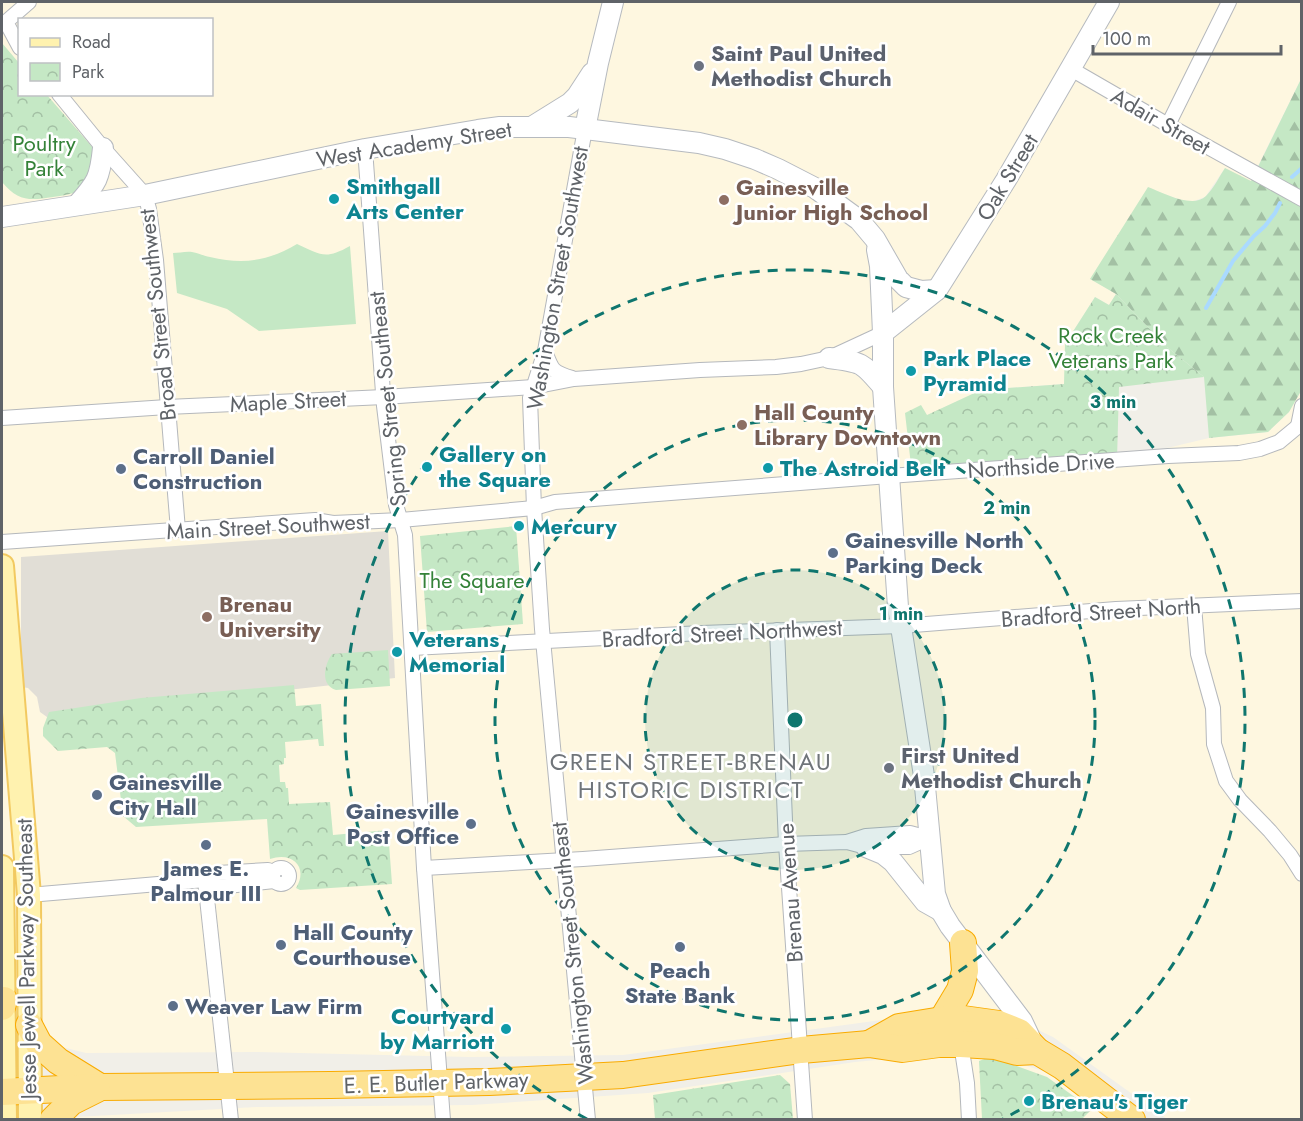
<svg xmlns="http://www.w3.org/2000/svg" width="1303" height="1121" font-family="Jost,sans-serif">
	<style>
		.commercial { fill: #fef7e0; fill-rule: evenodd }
		.education { fill: #e1ded6 }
		.green { fill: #c5e8c5 }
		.forest { fill: url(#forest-firs) }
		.park { fill: url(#park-crowns) }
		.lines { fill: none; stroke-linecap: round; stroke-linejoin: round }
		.stream { stroke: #aadaff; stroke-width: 4 }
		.street-casing { stroke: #b5b8bc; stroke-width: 16 }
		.secondary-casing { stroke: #b6babf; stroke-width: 22 }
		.primary-casing { stroke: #f2c960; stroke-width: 26 }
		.highway-casing { stroke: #f9ab00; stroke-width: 28 }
		.street { stroke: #fff; stroke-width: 14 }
		.secondary { stroke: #fff; stroke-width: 20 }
		.primary { stroke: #fff2af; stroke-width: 22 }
		.highway { stroke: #fde293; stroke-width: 26 }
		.ring { fill: none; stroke: #0f766e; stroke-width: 3; stroke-dasharray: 10 8 }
		.worship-dot { fill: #6b7280; stroke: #fff; stroke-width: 2 }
		.culture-dot { fill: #0f9aa8; stroke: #fff; stroke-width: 2 }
		.education-dot { fill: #8d6e63; stroke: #fff; stroke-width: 2 }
		.service-dot { fill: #5c6f8a; stroke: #fff; stroke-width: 2 }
		.labels { text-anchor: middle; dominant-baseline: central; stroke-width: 5; stroke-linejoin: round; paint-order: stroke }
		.worship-label { font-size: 22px; font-weight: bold; fill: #5b616d; stroke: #fff; text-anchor: start }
		.street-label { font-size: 22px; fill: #5f6368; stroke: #fff }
		.park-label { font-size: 22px; fill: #348238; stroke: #fff }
		.culture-label { font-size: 22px; font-weight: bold; fill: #0d838f; stroke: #fff; text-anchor: start }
		.education-label { font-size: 22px; font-weight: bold; fill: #785e54; stroke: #fff; text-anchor: start }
		.service-label { font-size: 22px; font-weight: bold; fill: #4e5e75; stroke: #fff; text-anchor: start }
		.neighbourhood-label { font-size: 24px; letter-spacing: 1.5px; fill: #70757a; stroke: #fff }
		.centre { fill: #0f766e; stroke: #fff; stroke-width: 3 }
		.ring-label { font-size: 18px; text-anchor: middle; font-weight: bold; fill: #0f766e; stroke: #fff; stroke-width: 5; stroke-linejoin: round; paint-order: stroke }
	</style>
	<defs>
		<pattern id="forest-firs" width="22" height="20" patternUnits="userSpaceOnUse" patternTransform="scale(1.5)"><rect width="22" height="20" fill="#c5e8c5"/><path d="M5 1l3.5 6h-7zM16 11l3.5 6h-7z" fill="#a3c0a4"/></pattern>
		<pattern id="park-crowns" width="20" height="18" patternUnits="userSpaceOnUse" patternTransform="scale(1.5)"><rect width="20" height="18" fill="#c5e8c5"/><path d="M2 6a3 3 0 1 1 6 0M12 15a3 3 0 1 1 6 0" fill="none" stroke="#a3c0a4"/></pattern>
	</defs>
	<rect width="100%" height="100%" fill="#f1efe8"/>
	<g class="commercial">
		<path d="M 2,2 L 1301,2 L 1301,79 L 1250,182 L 1225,168 L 1205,197 L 1191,202 L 1178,199 L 1148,188 L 1091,279 L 1116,294 L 1109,305 L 1095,297 L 1065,344 L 1065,384 L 981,390 L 926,416 L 905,413 L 1117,460 L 1209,438 L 1268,432 L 1289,412 L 1301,391 L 1301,1119 L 1167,1119 L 1053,1037 L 997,1011 L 970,1008 L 623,1055 L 470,1057 L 257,1052 L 86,1053 L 62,1047 L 2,1048 ZM 20,20 L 212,20 L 212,94 L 20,94 Z"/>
		<path d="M 952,1053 L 992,1055 L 1049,1073 L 1113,1119 L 66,1120 L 76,1117 L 257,1107 L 472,1105 L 648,1093 L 855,1062 Z"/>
	</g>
	<path class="education" d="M 388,531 L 395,678 L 47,717 L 40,712 L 37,697 L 28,688 L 21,687 L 21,557 Z"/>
	<path class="green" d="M 297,244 C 321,255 325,260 350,246 L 356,324 L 259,331 L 227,309 L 177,293 L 173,253 C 179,253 186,251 192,252 C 198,253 204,256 210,257 C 244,265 268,261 297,244 Z"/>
	<path class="forest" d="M 1301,79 L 1301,391 L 1289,412 L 1268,432 L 1209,438 L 1204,377 L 1167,347 L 1116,294 L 1090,279 L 1148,187 C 1163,193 1193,209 1206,196 C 1214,188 1219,177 1225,168 L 1251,181 Z"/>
	<g class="park">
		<path d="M 2,43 L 19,63 L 20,94 L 47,95 L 93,148 L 96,157 L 81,190 C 72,194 62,196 53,197 C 29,201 18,201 2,182 Z"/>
		<path d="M 1116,294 L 1167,347 L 1204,377 L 1119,387 L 1117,460 L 912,474 L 905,413 L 921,405 L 927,415 L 981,390 L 1064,384 L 1065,344 L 1095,297 L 1109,305 Z"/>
		<path d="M 516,526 L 523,624 L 427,632 L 420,536 Z"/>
		<path d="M 388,650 L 390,686 L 336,690 C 320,685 324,665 332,654 Z"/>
		<path d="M 294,685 L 296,706 L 321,704 L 324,746 L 319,746 L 318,739 L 285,742 L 286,758 L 284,758 L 284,764 L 279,765 L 280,782 L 285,782 L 286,788 L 288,788 L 289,804 L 330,802 L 333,835 L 388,830 L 392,884 L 300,890 L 296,888 C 309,867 292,851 270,859 L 267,819 L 136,827 L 123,816 L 115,753 L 107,747 L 58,751 L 43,736 L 43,728 L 49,712 L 141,698 Z"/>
		<path d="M 987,1058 L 1008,1063 L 1047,1077 L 1090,1108 L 1091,1110 L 1082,1119 L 982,1119 L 979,1061 Z"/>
		<path d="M 780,1075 L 790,1084 L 793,1119 L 655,1119 L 653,1095 Z"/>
	</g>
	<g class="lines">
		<g class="stream">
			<path d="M 1292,177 L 1302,168"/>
			<path d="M 1206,308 L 1233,261 L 1254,236 L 1265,226 L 1275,213 L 1280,203"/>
		</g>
		<g class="street-casing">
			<g id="street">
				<path d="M 20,48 L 6,22 L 29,2"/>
				<path d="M 1071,69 L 1168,125 L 1302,199"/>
				<path d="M 59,94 L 103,148 L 145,195 L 149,209 L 156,260 L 178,530"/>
				<path d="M 1168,125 L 1229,2"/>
				<path d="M 585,129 L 545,351 L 530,398 L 534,508 L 542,629 L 588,1120"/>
				<path d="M 365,149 L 384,406 L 396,505 L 405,535 L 424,868 L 443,1120"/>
				<path d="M 545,351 C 552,370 552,372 572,378"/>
				<path d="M 2,418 L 167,407 L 384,397 L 533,387 L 574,379 L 700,370 L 776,367 L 801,364 L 829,358 L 883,333"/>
				<path d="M 1298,426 L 1302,406"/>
				<path d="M 2,542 L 315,520 L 333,523 L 401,520 L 534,508 L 555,502 L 889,476 L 1168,456 L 1239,453 L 1260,449 L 1279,442 L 1302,423"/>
				<path d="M 1194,606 L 1198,654 L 1213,708 L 1214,744 L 1226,781 L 1240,800 L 1270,831 L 1290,855 L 1302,874"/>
				<path d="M 777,630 L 786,844 L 805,1120"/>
				<path d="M 412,648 L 702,633 L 901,626 L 1116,609 L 1302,601"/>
				<path d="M 847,842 L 866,836 L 910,833 L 929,838"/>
				<circle cx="281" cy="876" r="8"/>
				<path d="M 424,868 L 583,859 L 786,844 L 847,842 L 866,847 L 909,847 L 929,838"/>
				<path d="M 205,880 L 231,1120"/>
				<path d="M 205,880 L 218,887 L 274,881"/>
				<path d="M 29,895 L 205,880 L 218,873 L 268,870 L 274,872"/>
				<path d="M 961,1044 L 967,1083 L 969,1120"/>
			</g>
		</g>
		<g class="secondary-casing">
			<g id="secondary">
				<path d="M 533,126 L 570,103 L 577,96 L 592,73"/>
				<path d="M 585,129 L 598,63 L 613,2"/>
				<path d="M 77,205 C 97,183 100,178 103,148"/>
				<path d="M 2,217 L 145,195 L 365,149 L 478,130 L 500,127 L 569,127 L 699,143 L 725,149 L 755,159 L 778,169 L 815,188 L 859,220 L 875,239 L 898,279 L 906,287 L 921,291 L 937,290"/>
				<path d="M 877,250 L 880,266 L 883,333 L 883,387 L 898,607 L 924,776 L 935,894 L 941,911 L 950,926 L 1022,1021 L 1032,1042"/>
				<path d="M 883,333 L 937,290 L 1006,180 L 1109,2"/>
				<path d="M 829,358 C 862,362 862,362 883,387"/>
				<path d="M 866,847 L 883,854 L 893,862 L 925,902 L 941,911"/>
			</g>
		</g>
		<g class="primary-casing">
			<g id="primary">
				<path d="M 2,566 L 29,895 L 30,1120"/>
				<path d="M 2,867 L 5,1120"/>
			</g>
		</g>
		<g class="highway-casing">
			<g id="highway">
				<path d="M 2,1007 L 4,1000"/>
				<path d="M 29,1025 L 39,1044 L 58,1061 L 100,1087"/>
				<path d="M 951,1028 L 942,1020 L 960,990 L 965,971 L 963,943"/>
				<path d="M 869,1044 L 899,1027 L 942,1020 L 963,1019 L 999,1024 L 1019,1032 L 1037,1051 L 1062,1066 L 1132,1120"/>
				<path d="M 2,1092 L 100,1087 L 331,1085 L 489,1082 L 623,1075 L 801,1050 L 869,1044 L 902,1049 L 939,1044 L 961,1044 L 995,1046 L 1017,1052 L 1037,1051"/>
				<path d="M 53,1120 L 71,1102 L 97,1089"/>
			</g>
		</g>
		<use href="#street" class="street"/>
		<use href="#secondary" class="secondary"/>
		<use href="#primary" class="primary"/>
		<use href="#highway" class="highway"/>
	</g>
	<circle cx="795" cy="720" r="150" fill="#0f766e" fill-opacity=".12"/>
	<g class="ring">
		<circle cx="795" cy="720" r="150"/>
		<circle cx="795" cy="720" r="300"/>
		<path d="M587 1119A450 450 0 1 1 1003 1119"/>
	</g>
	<g class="worship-dot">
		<circle cx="699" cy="66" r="6"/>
		<circle cx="889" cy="768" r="6"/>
	</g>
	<g class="culture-dot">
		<circle cx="334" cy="199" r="6"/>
		<circle cx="911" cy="371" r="6"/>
		<circle cx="427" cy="467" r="6"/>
		<circle cx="768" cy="468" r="6"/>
		<circle cx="519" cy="526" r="6"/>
		<circle cx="397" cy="652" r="6"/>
		<circle cx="506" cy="1029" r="6"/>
		<circle cx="1029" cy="1101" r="6"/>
	</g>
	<g class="education-dot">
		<circle cx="724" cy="200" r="6"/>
		<circle cx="742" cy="425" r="6"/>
		<circle cx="207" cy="617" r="6"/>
	</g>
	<g class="service-dot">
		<circle cx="121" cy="469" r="6"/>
		<circle cx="833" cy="553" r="6"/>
		<circle cx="97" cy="795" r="6"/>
		<circle cx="471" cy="824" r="6"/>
		<circle cx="206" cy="845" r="6"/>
		<circle cx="281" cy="945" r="6"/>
		<circle cx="680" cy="947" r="6"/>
		<circle cx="173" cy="1006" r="6"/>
	</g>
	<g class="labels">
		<g class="worship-label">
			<text x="711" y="53">Saint Paul United<tspan x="711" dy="25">Methodist Church</tspan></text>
			<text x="901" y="755">First United<tspan x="901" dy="25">Methodist Church</tspan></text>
		</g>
		<g class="street-label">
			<text transform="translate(1161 121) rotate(30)">Adair Street</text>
			<text transform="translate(414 144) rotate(-9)">West Academy Street</text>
			<text transform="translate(1007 177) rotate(-59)">Oak Street</text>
			<text transform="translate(557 278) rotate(-80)">Washington Street Southwest</text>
			<text transform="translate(157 315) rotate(-96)">Broad Street Southwest</text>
			<text transform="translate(387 399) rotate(-96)">Spring Street Southeast</text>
			<text transform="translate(288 401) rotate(-3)">Maple Street</text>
			<text transform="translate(1041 465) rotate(-4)">Northside Drive</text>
			<text transform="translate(268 526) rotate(-3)">Main Street Southwest</text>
			<text transform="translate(1101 612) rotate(-4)">Bradford Street North</text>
			<text transform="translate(722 633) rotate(-3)">Bradford Street Northwest</text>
			<text transform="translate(790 893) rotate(-94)">Brenau Avenue</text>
			<text transform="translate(572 953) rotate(-96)">Washington Street Southeast</text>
			<text transform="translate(26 959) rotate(-91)">Jesse Jewell Parkway Southeast</text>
			<text transform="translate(436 1082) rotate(-2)">E. E. Butler Parkway</text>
		</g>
		<g class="park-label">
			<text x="44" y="143">Poultry<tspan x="44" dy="25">Park</tspan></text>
			<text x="1111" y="335">Rock Creek<tspan x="1111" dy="25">Veterans Park</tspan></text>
			<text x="472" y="580">The Square</text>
		</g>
		<g class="culture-label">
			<text x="346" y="186">Smithgall<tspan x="346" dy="25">Arts Center</tspan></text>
			<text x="923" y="358">Park Place<tspan x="923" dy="25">Pyramid</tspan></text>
			<text x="439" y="454">Gallery on<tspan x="439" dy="25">the Square</tspan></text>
			<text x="780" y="468">The Astroid Belt</text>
			<text x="531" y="526">Mercury</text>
			<text x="409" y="639">Veterans<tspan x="409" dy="25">Memorial</tspan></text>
			<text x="494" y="1016" text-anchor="end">Courtyard<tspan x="494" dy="25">by Marriott</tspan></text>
			<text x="1041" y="1101">Brenau's Tiger</text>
		</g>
		<g class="education-label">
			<text x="736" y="187">Gainesville<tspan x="736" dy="25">Junior High School</tspan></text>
			<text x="754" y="412">Hall County<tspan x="754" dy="25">Library Downtown</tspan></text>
			<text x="219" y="604">Brenau<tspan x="219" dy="25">University</tspan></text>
		</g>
		<g class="service-label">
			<text x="133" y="456">Carroll Daniel<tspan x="133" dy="25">Construction</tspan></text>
			<text x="845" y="540">Gainesville North<tspan x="845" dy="25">Parking Deck</tspan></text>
			<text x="109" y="782">Gainesville<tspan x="109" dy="25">City Hall</tspan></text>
			<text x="459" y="811" text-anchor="end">Gainesville<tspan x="459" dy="25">Post Office</tspan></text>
			<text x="206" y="868" text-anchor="middle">James E.<tspan x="206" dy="25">Palmour III</tspan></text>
			<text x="293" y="932">Hall County<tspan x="293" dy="25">Courthouse</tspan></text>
			<text x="680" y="970" text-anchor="middle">Peach<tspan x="680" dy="25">State Bank</tspan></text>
			<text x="185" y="1006">Weaver Law Firm</text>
		</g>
		<g class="neighbourhood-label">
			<text x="691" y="761">GREEN STREET-BRENAU<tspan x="691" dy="28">HISTORIC DISTRICT</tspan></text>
		</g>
	</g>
	<circle cx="795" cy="720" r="9" class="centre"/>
	<g class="ring-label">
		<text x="1113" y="408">3 min</text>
		<text x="1007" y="514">2 min</text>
		<text x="901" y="620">1 min</text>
	</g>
	<rect width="1303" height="1121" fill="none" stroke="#5f6368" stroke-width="6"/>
	<rect x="18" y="18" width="195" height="78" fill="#ffffff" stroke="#bfc1c3" stroke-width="1.5"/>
	<rect x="30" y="38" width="30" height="9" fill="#fff2af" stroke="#bfc1c3" stroke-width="1.5"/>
	<text x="72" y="48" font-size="18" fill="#5f6368">Road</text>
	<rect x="30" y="63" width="30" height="18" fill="url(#park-crowns)" stroke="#bfc1c3" stroke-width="1.5"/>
	<text x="72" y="78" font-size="18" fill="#5f6368">Park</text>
	<path d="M1093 45v9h188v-9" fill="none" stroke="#5f6368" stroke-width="3"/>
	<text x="1102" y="45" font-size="18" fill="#5f6368" stroke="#ffffff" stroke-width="4.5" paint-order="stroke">100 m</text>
</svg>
